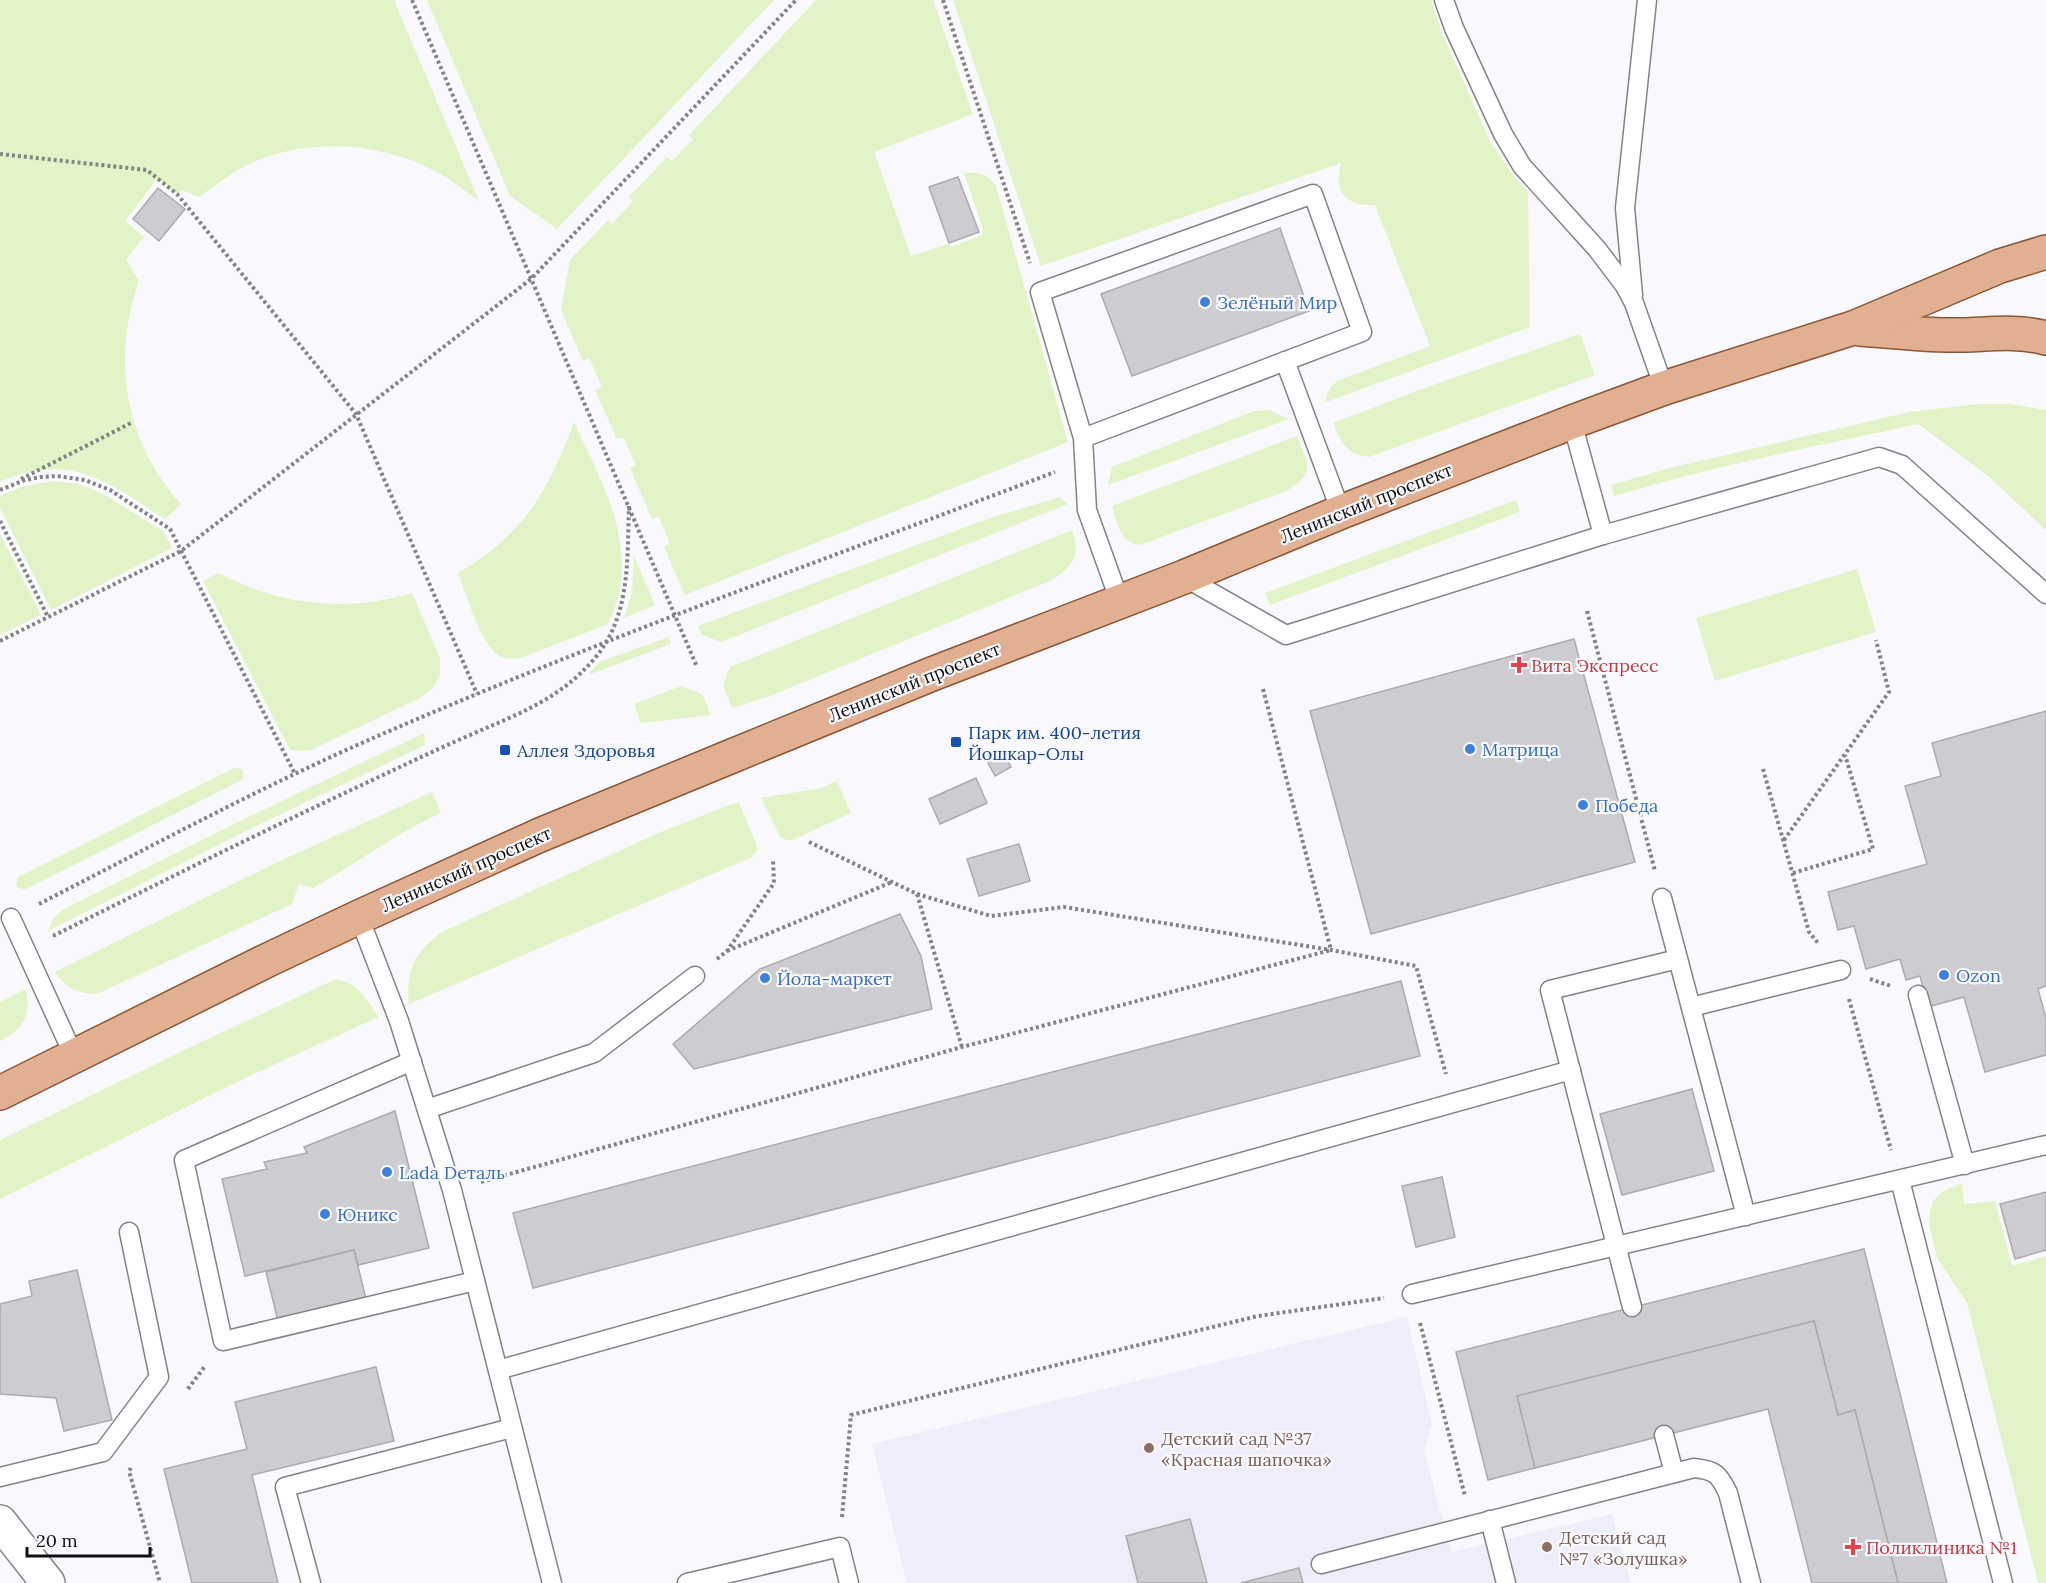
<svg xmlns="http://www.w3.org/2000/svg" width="2046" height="1583" font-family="Lora,serif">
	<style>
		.built { fill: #eeedf9 }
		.green { fill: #e1f3c7 }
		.building { fill: #cdcdd1; stroke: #ababae; stroke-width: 1.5 }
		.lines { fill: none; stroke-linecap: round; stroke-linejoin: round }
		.service-casing { stroke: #838387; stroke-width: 21 }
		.minor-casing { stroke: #838387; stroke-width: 36 }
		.primary-casing { stroke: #8b5635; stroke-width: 36 }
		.path { stroke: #838386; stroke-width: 4; stroke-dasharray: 3 3; stroke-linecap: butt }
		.service { stroke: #fff; stroke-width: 18 }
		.minor { stroke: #fff; stroke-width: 33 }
		.primary { stroke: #e1b092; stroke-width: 33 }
		.shop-dot { fill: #3f7fe0; stroke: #f9f9fd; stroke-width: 2 }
		.health-dot { fill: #e0444e; stroke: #f9f9fd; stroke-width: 2 }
		.transit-dot { fill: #1a4fb4; stroke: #f9f9fd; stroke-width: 2 }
		.education-dot { fill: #8d6e63; stroke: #f9f9fd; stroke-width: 2 }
		.labels { text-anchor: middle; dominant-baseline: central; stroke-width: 4.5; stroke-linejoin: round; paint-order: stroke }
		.shop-label { font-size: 18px; fill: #366cbe; stroke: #f9f9fd; text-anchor: start }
		.street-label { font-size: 18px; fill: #101011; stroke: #f9f9fd }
		.health-label { font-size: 18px; fill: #be3a42; stroke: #f9f9fd; text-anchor: start }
		.transit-label { font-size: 18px; fill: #164399; stroke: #f9f9fd; text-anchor: start }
		.education-label { font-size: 18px; fill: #785e54; stroke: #f9f9fd; text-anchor: start }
	</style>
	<rect width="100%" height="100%" fill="#f9f9fd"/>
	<path class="built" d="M 1407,1317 L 1432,1424 L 1424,1451 L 1452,1552 L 1612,1514 L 1631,1583 L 907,1583 L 872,1444 Z"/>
	<g class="green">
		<path d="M 0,0 L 394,0 L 479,201 C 465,191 451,180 437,172 C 379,141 304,137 245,166 C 229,175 214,186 199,197 L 181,190 L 177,194 L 157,179 L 125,221 L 144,237 L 126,259 L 139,281 C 111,359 125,442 181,504 L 165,519 C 107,482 71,451 0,482 Z"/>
		<path d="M 427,0 L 774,0 L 557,229 L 510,196 Z"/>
		<path d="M 816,0 L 933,0 L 973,114 L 874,152 L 911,256 L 948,244 L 951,247 L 982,235 L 983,229 L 964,173 C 979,172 988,174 996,186 L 1068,442 L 685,595 L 664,547 L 670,544 L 659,517 L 652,519 L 630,468 L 636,465 L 623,437 L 617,439 L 595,390 L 602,387 L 589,358 L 583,361 L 561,310 L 570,260 L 608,220 L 612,224 L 633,201 L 629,197 L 667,157 L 672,161 L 693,139 L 689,135 Z"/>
		<path d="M 953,0 L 1431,0 L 1442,33 L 1490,141 L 1512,174 L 1528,192 L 1530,327 L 1324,403 L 1330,388 L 1337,381 L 1430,346 L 1375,205 C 1345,206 1333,192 1341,163 L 1041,266 Z"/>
		<path d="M 1580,334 L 1595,375 L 1369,457 C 1346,454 1342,444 1333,423 L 1427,387 Z"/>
		<path d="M 1979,404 L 2010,404 L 2046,410 L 2046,530 L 1988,476 L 1918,424 C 1816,446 1714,466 1614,496 L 1611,485 L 1670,468 L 1909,412 Z"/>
		<path d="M 1269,410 L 1289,419 L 1108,485 L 1112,467 L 1254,411 Z"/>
		<path d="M 574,422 C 598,475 630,528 620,589 C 618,601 613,613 608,624 L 521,658 C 512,659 505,660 498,655 C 480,643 466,593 458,573 C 524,534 548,492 574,422 Z"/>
		<path d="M 1297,436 C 1308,465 1317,473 1286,491 L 1140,545 C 1120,543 1117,523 1112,506 Z"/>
		<path d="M 54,481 L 80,484 L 107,496 L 164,532 L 172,548 L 51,610 L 0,508 L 0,496 L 24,486 Z"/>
		<path d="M 1060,497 L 1068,504 L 721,642 L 702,635 L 698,626 L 990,518 Z"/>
		<path d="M 1516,500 L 1520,512 L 1270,605 L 1265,593 Z"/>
		<path d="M 1072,530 C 1081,555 1074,566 1052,580 L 770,696 L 732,708 L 723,685 L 730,667 Z"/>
		<path d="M 0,534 L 41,615 L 0,635 Z"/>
		<path d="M 634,556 L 655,605 L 624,618 L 632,593 Z"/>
		<path d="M 1857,569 L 1876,632 L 1715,681 L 1696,618 Z"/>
		<path d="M 218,573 C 281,605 344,613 412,593 L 440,658 L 440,675 L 433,688 L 420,698 L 311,750 L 302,751 L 290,750 L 203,581 Z"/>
		<path d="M 669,637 L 671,644 L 588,675 L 599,662 Z"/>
		<path d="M 681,686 L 702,694 L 711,715 L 641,723 L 634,704 Z"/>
		<path d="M 424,733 L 425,745 L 246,831 L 48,931 L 53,919 L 62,910 L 242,820 Z"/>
		<path d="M 234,768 L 240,768 L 243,772 L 243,777 L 240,781 L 24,890 L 16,886 L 18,877 Z"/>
		<path d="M 837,781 L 851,813 L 792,840 L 787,840 L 780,837 L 761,798 L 822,788 Z"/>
		<path d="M 432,792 L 441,813 C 396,833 356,864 313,888 L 299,884 L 292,904 L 97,994 C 78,994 65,988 55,972 L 269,866 Z"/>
		<path d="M 739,803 L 757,846 L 757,850 L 752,857 L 409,1004 C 405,970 416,950 444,931 L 656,834 L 729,805 Z"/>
		<path d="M 334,980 C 355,978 368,1001 378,1017 L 241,1080 L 0,1199 L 0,1140 L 178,1053 Z"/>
		<path d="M 26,989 C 31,1016 24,1029 0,1041 L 0,1002 Z"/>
		<path d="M 1962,1183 L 1964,1204 L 1995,1201 L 2012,1266 L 2046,1256 L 2046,1583 L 2038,1583 L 1967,1303 L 1937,1258 L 1929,1224 L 1930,1211 L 1934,1200 L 1942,1192 Z"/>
	</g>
	<g class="building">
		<path d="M 958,177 L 979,232 L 949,243 L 929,187 Z"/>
		<path d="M 158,188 L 185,209 L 159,241 L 133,219 Z"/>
		<path d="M 1280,228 L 1309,311 L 1132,376 L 1101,294 Z"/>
		<path d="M 1574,639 L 1635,862 L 1371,934 L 1310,711 Z"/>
		<path d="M 2046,711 L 2046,986 L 2038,989 L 2046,1018 L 2046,1055 L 1985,1072 L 1964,997 L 1928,1007 L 1920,976 L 1906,980 L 1900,959 L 1866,969 L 1854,926 L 1838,930 L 1828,892 L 1927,864 L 1905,786 L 1941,776 L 1932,743 Z"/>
		<path d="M 1003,753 L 1011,767 L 995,776 L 987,761 Z"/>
		<path d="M 976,778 L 987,803 L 940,824 L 929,799 Z"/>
		<path d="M 1019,844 L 1030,881 L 979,896 L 967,859 Z"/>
		<path d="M 900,914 L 921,956 L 932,1009 L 694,1069 L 673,1044 L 760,969 Z"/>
		<path d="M 1401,981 L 1420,1056 L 533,1288 L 513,1213 Z"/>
		<path d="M 1692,1089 L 1714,1171 L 1622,1195 L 1600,1114 Z"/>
		<path d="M 395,1111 L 429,1248 L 358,1265 L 354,1250 L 245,1276 L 222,1179 L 267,1169 L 264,1162 L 307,1153 L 304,1147 Z"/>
		<path d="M 1442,1177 L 1455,1237 L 1416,1247 L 1402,1186 Z"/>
		<path d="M 2046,1192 L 2046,1250 L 2015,1259 L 2000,1204 Z"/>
		<path d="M 1864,1249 L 1947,1583 L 1898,1583 L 1855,1410 L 1838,1415 L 1814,1321 L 1517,1396 L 1535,1468 L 1488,1480 L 1456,1352 Z"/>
		<path d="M 354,1250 L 367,1303 L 279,1325 L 266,1272 Z"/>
		<path d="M 77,1270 L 112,1420 L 64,1431 L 56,1398 L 0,1394 L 0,1304 L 32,1296 L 29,1281 Z"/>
		<path d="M 1814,1321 L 1838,1415 L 1855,1410 L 1898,1583 L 1812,1583 L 1768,1409 L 1535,1468 L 1517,1396 Z"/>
		<path d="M 376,1367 L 394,1441 L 252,1475 L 278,1583 L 192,1583 L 164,1469 L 247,1449 L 235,1402 Z"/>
		<path d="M 1190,1519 L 1207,1583 L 1138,1583 L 1126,1536 Z"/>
		<path d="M 1299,1568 L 1303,1583 L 1241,1583 Z"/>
	</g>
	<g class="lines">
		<g class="service-casing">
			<g id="service">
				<path d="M 1444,0 L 1454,28 L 1503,134 L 1522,166 L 1597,249 L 1625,286 L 1634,303 L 1664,388"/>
				<path d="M 1633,295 L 1625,208 L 1647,0"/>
				<path d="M 1285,361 L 1341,512"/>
				<path d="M 1572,422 L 1603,535"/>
				<path d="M 1083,438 L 1362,332 L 1313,194 L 1040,292 L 1083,438 L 1087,510 L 1120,602"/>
				<path d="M 1184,577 L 1286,635 L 1603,535 L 1879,457 L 1902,465 L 2046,594"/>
				<path d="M 1662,898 L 1746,1216"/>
				<path d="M 359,917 L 399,1021 L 452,1190 L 552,1583"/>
				<path d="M 11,918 L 74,1056"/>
				<path d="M 1918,995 L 1965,1165"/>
				<path d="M 1691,1007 L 1841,970"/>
				<path d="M 412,1061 L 184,1160 L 223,1341 L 475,1281"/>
				<path d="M 427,1109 L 594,1053 L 695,976"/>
				<path d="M 1900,1180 L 2003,1583"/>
				<path d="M 1412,1294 L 2046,1145"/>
				<path d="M 1632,1307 L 1550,990 L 1678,959"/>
				<path d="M 498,1370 L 1571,1070"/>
				<path d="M 1664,1435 L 1674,1473"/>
				<path d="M 0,1477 L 103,1452 L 159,1377 L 129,1232"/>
				<path d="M 1490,1520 L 1506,1583"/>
				<path d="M 1321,1564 L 1694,1468 C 1715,1470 1719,1474 1728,1493 L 1751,1583"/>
				<path d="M 311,1583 L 285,1487 L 512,1428"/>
				<path d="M 687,1583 L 840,1547 L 849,1583"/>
			</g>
		</g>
		<g class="minor-casing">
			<path id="minor" d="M 0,1522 L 48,1583"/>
		</g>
		<g class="primary-casing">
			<g id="primary">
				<path d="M 1860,329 C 1889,331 1919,335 1948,335 C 1982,336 2012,329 2046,338"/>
				<path d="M 0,1093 L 270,959 L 359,917 L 540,835 L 732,756 L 932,674 L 1184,577 L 1341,512 L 1572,422 L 1664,388 L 1853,328 L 2000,266 L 2046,252"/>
			</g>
		</g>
		<g class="path">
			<path d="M 412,0 L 697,667"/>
			<path d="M 943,0 L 1030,263"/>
			<path d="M 0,154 L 147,170 L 177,194 L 356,414 L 477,694"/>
			<path d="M 21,479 L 133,422"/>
			<path d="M 0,490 L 25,480 L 41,477 L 57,476 L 85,480 L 110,490 L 170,529 L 295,774"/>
			<path d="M 0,521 L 48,617"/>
			<path d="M 1587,611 L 1655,871"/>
			<path d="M 0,641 L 181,551 L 531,279 L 796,0"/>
			<path d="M 1263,689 L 1331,950"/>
			<path d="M 1763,769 L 1809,932 L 1818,943"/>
			<path d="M 1784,840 L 1889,692 L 1876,640"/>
			<path d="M 809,842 L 917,894 L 962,1047"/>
			<path d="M 1793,873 L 1873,849 L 1845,755"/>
			<path d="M 917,894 L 991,916 L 1064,907 L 1331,950 L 1416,966 L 1446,1074"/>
			<path d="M 39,904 C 154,845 268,783 387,732 C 606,637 832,557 1055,472"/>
			<path d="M 53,936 C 157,884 261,832 366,783 C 398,768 429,753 461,739 C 512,716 558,702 595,658 C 631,615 627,559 629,506"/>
			<path d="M 727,951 L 892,882"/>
			<path d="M 717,959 L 727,951 L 774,883 L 773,859"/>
			<path d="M 1870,979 L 1891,986"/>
			<path d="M 1849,999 L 1891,1150"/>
			<path d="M 481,1182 L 962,1047 L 1331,950"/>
			<path d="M 1420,1323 L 1465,1496"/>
			<path d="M 188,1389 L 205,1366"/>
			<path d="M 131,1468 L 129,1471 L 160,1583"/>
			<path d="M 842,1517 L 851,1415 L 1258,1316 L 1384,1298"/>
		</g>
		<use href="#service" class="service"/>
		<use href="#minor" class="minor"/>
		<use href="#primary" class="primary"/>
	</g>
	<g class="shop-dot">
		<circle cx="1205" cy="302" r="6"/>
		<circle cx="1470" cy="749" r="6"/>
		<circle cx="1583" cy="805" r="6"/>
		<circle cx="1944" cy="975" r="6"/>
		<circle cx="765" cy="978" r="6"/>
		<circle cx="387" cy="1172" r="6"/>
		<circle cx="325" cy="1214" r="6"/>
	</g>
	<g class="health-dot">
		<path d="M1516 656h6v6h6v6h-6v6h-6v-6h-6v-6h6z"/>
		<path d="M1850 1538h6v6h6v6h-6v6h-6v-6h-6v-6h6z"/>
	</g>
	<g class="transit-dot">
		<rect x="950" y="736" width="12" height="12" rx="3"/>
		<rect x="499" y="744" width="12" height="12" rx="3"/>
	</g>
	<g class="education-dot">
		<circle cx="1149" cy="1448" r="6"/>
		<circle cx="1547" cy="1547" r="6"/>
	</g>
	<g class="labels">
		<g class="shop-label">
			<text x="1217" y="302">Зелёный Мир</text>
			<text x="1482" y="749">Матрица</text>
			<text x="1595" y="805">Победа</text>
			<text x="1956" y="975">Ozon</text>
			<text x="777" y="978">Йола-маркет</text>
			<text x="399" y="1172">Lada Dеталь</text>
			<text x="337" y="1214">Юникс</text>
		</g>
		<g class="street-label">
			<text transform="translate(1366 503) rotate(-22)">Ленинский проспект</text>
			<text transform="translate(914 682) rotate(-22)">Ленинский проспект</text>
			<text transform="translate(466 869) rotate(-24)">Ленинский проспект</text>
		</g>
		<g class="health-label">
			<text x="1531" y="665">Вита Экспресс</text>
			<text x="1866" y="1547">Поликлиника №1</text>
		</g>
		<g class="transit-label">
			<text x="968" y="732">Парк им. 400-летия<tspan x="968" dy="21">Йошкар-Олы</tspan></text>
			<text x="517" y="750">Аллея Здоровья</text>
		</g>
		<g class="education-label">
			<text x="1161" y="1438">Детский сад №37<tspan x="1161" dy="21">«Красная шапочка»</tspan></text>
			<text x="1559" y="1537">Детский сад<tspan x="1559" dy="21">№7 «Золушка»</tspan></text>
		</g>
	</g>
	<path d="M27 1547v9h123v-9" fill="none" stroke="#101011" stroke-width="3"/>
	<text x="36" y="1547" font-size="18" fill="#101011" stroke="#f9f9fd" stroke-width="4.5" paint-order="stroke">20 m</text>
</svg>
